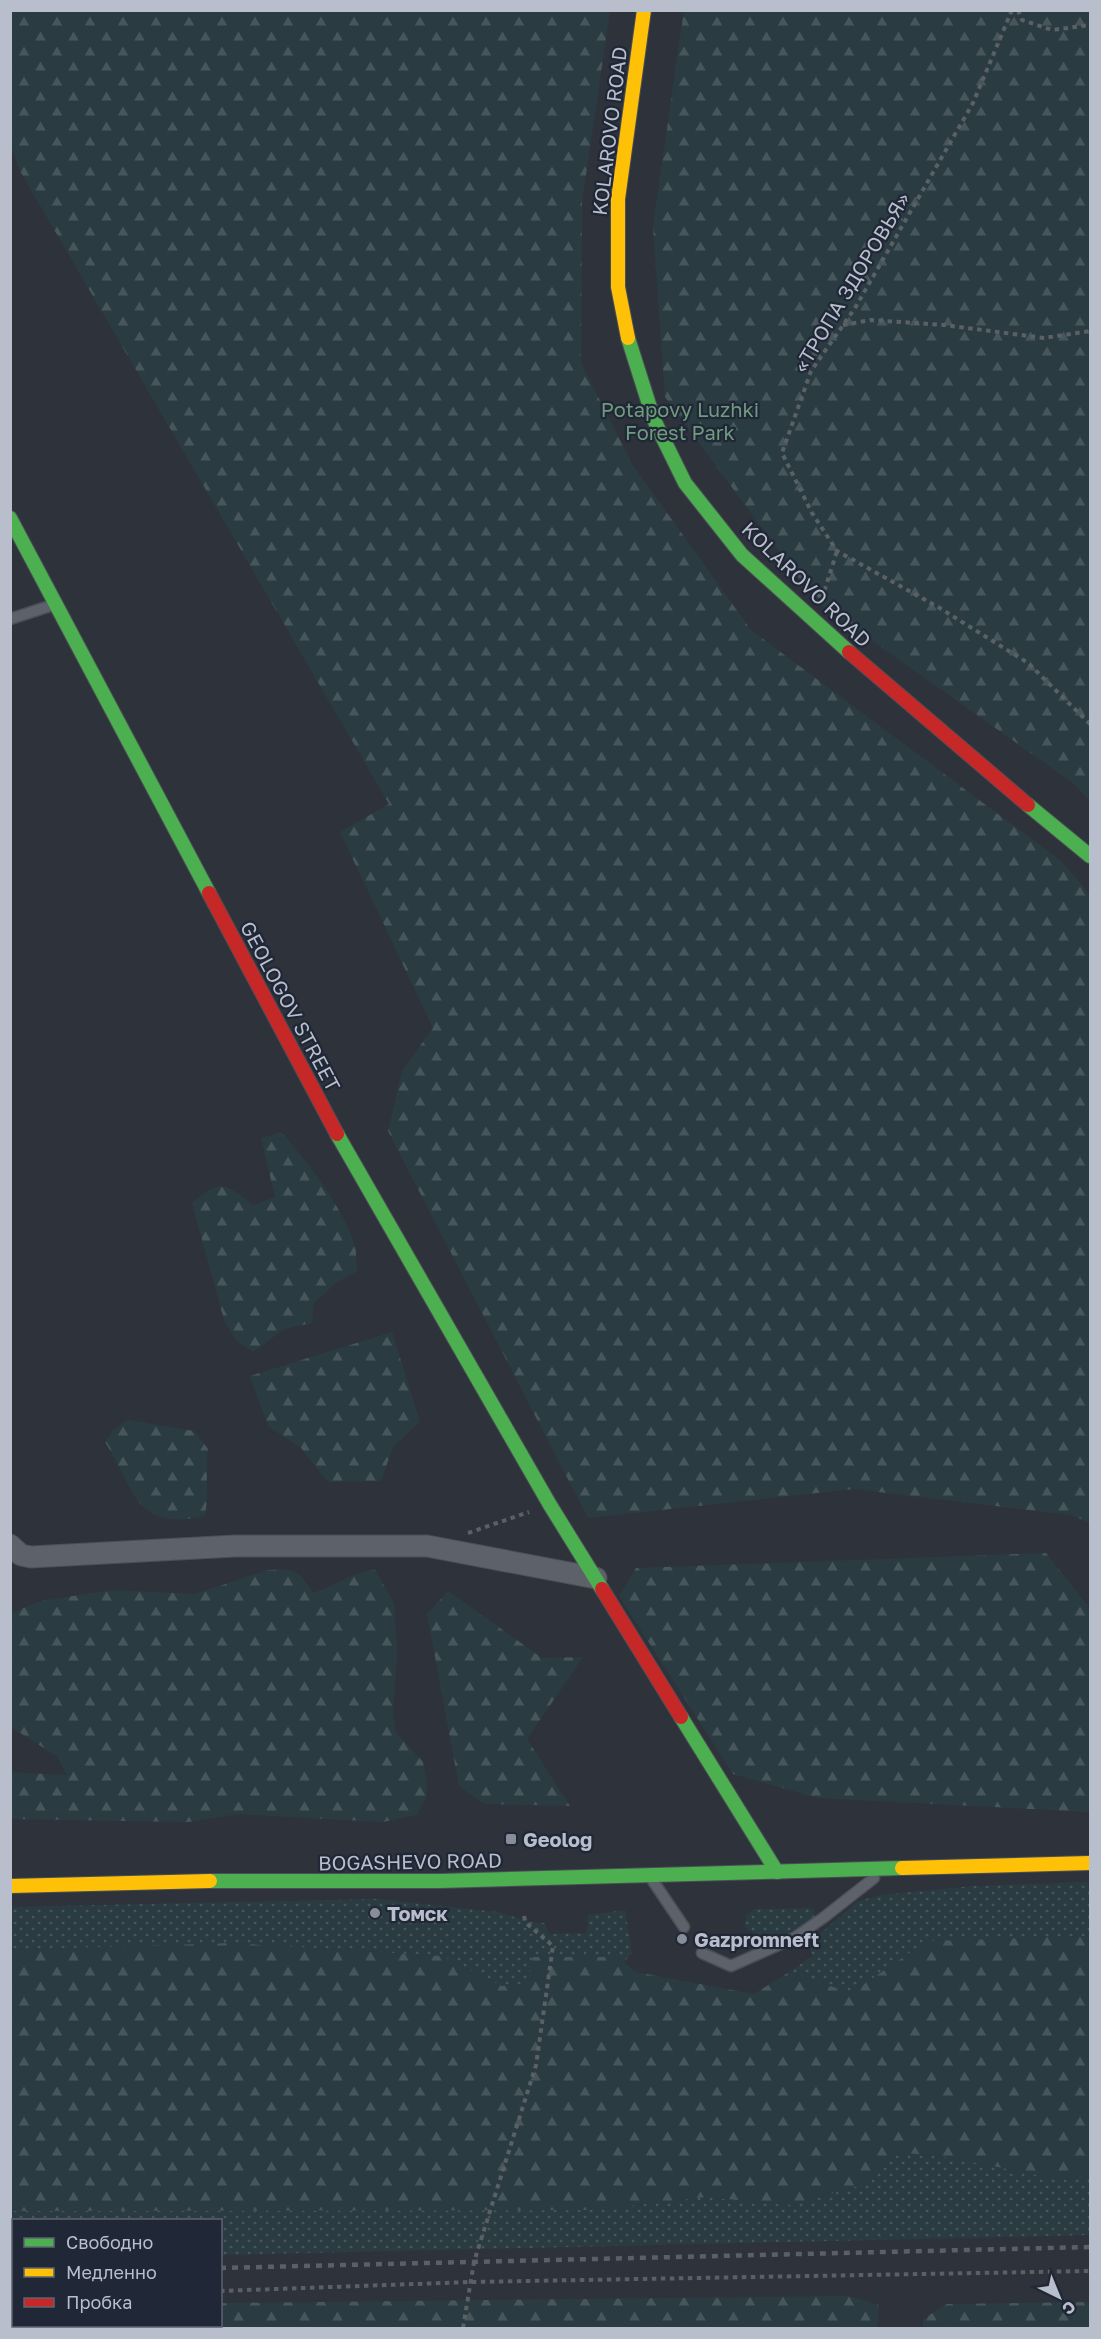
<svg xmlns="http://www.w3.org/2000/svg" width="1101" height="2339" font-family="'Golos Text',sans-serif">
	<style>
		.grass { fill: url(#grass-dots) }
		.forest { fill: url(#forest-firs) }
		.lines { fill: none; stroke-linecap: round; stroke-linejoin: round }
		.lane-casing { stroke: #4b4e55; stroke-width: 13 }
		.street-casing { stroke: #4b4e55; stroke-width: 23 }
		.fast-casing { stroke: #4b4e55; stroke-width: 16 }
		.slow-casing { stroke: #4b4e55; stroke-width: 16 }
		.jam-casing { stroke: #4b4e55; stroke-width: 16 }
		.path { stroke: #5a6066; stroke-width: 4; stroke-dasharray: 4.5 4.5; stroke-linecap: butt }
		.lane { stroke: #5d6169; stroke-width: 10 }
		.street { stroke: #5d6169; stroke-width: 21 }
		.fast { stroke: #4caf50; stroke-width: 14 }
		.slow { stroke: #ffc107; stroke-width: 14 }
		.jam { stroke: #c62828; stroke-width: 14 }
		.rail { stroke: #5c5f66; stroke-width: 4.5; stroke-dasharray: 6 6; stroke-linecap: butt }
		.poi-dot { fill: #878d99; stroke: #202737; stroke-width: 2 }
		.labels { text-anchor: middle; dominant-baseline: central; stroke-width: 4.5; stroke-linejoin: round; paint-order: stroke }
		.street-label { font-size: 20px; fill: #b8becb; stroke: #202737 }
		.park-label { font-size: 20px; fill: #709b7f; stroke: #202737 }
		.poi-label { font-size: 20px; font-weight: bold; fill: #b8becb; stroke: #202737; text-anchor: start }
	</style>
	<defs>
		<pattern id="grass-dots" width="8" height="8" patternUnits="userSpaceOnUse" patternTransform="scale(1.5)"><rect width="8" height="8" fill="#2a3c41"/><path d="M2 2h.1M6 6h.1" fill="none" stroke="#47565b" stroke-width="1.8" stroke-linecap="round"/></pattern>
		<pattern id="forest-firs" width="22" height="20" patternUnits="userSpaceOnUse" patternTransform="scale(1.5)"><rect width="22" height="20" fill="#2a3c41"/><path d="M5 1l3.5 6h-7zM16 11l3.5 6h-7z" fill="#47565b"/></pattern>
	</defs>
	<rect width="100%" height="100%" fill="#2d323b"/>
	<g class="grass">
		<path d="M 1090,1882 L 1090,1936 L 927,1941 L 851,1993 L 789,1972 L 813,1956 L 808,1944 L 858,1901 L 882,1895 L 972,1886 Z"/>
		<path d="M 376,1899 L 498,1912 L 531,1922 L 545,1923 L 549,1934 L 587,1933 L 588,1915 L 625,1910 L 632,1953 L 624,1962 L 618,1957 L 598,1959 L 528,1983 L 502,1986 L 442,1956 L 231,1943 L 11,1950 L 10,1907 Z"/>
		<path d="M 813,1908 L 816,1918 C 788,1933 775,1945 745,1928 L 746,1915 L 755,1909 Z"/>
		<path d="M 900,2152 L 958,2159 L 1058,2179 L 1090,2177 L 1090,2235 L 221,2255 L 220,2220 L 14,2220 L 13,2259 L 11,2259 L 10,2211 L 592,2210 L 706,2197 L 792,2205 L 868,2183 Z"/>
	</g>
	<g class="forest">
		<path d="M 11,10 L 610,11 L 582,202 L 581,363 L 632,464 L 751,630 L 1061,861 L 1090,894 L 1090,1523 L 1071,1515 L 854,1489 L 588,1518 L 388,1131 L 402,1071 L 433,1028 L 340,832 L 389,804 L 20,171 L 11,146 Z"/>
		<path d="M 684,10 L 1090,11 L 1090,801 L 1073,783 L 816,601 L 665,397 L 653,227 Z"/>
		<path d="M 281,1132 C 305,1158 347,1213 355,1247 C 357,1255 356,1264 357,1271 L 336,1283 L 314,1303 L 312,1323 L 284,1329 L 253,1352 L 236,1340 L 224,1320 L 192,1203 C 221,1178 225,1184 253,1205 L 275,1197 L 261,1138 Z"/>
		<path d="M 392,1332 L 420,1422 L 393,1447 L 381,1481 L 328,1482 L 301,1448 L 268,1426 L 250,1376 Z"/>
		<path d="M 128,1420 L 194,1431 L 208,1449 C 205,1472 209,1494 205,1516 C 134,1532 136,1490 105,1442 L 113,1430 Z"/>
		<path d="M 1046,1553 L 1090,1609 L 1090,1812 L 818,1798 L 733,1774 L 619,1596 L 636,1568 Z"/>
		<path d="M 268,1570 C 297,1569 297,1569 313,1593 C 335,1586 352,1572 375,1570 L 394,1603 L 397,1652 L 393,1714 L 396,1733 L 423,1762 L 427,1784 L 426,1799 L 416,1815 L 383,1822 L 238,1814 L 188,1822 L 11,1819 L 11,1772 L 67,1775 L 58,1757 L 11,1727 L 11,1613 L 41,1601 L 111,1590 L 195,1594 Z"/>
		<path d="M 448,1591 L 542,1658 L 583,1657 L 527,1739 L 570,1806 L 484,1804 L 459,1786 L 427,1614 Z"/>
		<path d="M 1090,1936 L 1090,2177 L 1058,2179 L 958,2159 L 900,2152 L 868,2183 L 792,2205 L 706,2197 L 592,2210 L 11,2211 L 11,1950 L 231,1943 L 442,1956 L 502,1986 L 528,1983 L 533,1957 L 618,1957 L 636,1972 L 754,1994 L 789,1972 L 851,1993 L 927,1941 Z"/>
		<path d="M 849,2296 L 879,2305 L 877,2328 L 10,2328 L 11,2305 L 13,2305 L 14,2326 L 220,2326 L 221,2303 Z"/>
		<path d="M 1090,2302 L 1090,2328 L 923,2328 L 923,2319 L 947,2304 Z"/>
	</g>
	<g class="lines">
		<g class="lane-casing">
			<g id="lane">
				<path d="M 10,619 L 53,605"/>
				<path d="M 653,1881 L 684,1927"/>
				<path d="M 702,1953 L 731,1966 L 794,1938 L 823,1918 L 874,1878"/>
			</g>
		</g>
		<g class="street-casing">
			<path id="street" d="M 10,1545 L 21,1555 L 31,1557 L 235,1546 L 427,1546 L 596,1578"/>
		</g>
		<g class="fast-casing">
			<g id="fast">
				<path d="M 628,338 L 654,420 L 685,483 L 742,555 L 849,652"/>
				<path d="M 10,518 L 209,893"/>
				<path d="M 1028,805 L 1090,856"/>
				<path d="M 337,1134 L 550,1505 L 602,1589"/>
				<path d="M 681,1717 L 777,1872"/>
				<path d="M 210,1881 L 440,1881 L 902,1868"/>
			</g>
		</g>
		<g class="slow-casing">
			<g id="slow">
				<path d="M 628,338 L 618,287 L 618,199 L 644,10"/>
				<path d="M 902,1868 L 1090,1863"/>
				<path d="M 10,1886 L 210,1881"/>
			</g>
		</g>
		<g class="jam-casing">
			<g id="jam">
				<path d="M 849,652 L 1028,805"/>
				<path d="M 209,893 L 337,1134"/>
				<path d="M 602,1589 L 681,1717"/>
			</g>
		</g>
		<g class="path">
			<path d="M 1012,10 L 973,103 L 855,308 L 811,371 L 782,453 L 812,513 L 837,551 L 938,607 L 1028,663 L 1090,724"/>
			<path d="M 1018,10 L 1022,20 L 1052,30 L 1090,25"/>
			<path d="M 843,325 L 871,320 L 944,325 L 1044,338 L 1090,331"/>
			<path d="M 818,597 L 825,589 L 837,551"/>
			<path d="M 468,1533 L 529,1512"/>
			<path d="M 220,2291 L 470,2282 L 1090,2271"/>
			<path d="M 10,2298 L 14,2298"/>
			<path d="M 463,2328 L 474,2262 L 536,2065 L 553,1946 L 525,1922 L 524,1915"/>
		</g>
		<use href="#lane" class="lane"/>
		<use href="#street" class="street"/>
		<use href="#fast" class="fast"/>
		<use href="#slow" class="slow"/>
		<use href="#jam" class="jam"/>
		<g class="rail">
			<path d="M 220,2268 L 1090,2247"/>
			<path d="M 10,2272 L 14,2272"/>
		</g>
	</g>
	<g class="poi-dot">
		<rect x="505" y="1833" width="12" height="12" rx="3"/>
		<circle cx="375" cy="1913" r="6"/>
		<circle cx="682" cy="1939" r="6"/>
	</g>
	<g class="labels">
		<g class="street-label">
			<text transform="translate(609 131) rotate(-83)">KOLAROVO ROAD</text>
			<text transform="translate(851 282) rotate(-59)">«ТРОПА ЗДОРОВЬЯ»</text>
			<text transform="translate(807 584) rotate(44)">KOLAROVO ROAD</text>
			<text transform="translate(291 1006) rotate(62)">GEOLOGOV STREET</text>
			<text transform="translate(410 1861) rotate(-1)">BOGASHEVO ROAD</text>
		</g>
		<g class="park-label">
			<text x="680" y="409">Potapovy Luzhki<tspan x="680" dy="23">Forest Park</tspan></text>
		</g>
		<g class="poi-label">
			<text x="523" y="1839">Geolog</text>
			<text x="387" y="1913">Томск</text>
			<text x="694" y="1939">Gazpromneft</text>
		</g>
	</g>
	<rect width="1101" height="2339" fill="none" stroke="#b8becb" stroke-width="24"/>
	<rect x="12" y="2219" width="210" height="108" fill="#202737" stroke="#5d6372" stroke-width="1.5"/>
	<rect x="24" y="2238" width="30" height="9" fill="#4caf50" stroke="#5d6372" stroke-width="1.5"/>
	<text x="66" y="2249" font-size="18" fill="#b8becb">Свободно</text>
	<rect x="24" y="2268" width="30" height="9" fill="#ffc107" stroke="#5d6372" stroke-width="1.5"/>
	<text x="66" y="2279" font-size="18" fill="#b8becb">Медленно</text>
	<rect x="24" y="2298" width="30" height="9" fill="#c62828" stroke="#5d6372" stroke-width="1.5"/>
	<text x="66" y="2309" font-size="18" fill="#b8becb">Пробка</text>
	<g transform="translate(1059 2297) rotate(137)" stroke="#202737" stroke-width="4.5" paint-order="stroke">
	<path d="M0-4.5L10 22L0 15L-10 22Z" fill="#b8becb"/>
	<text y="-9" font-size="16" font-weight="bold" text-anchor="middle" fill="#b8becb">С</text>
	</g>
</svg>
